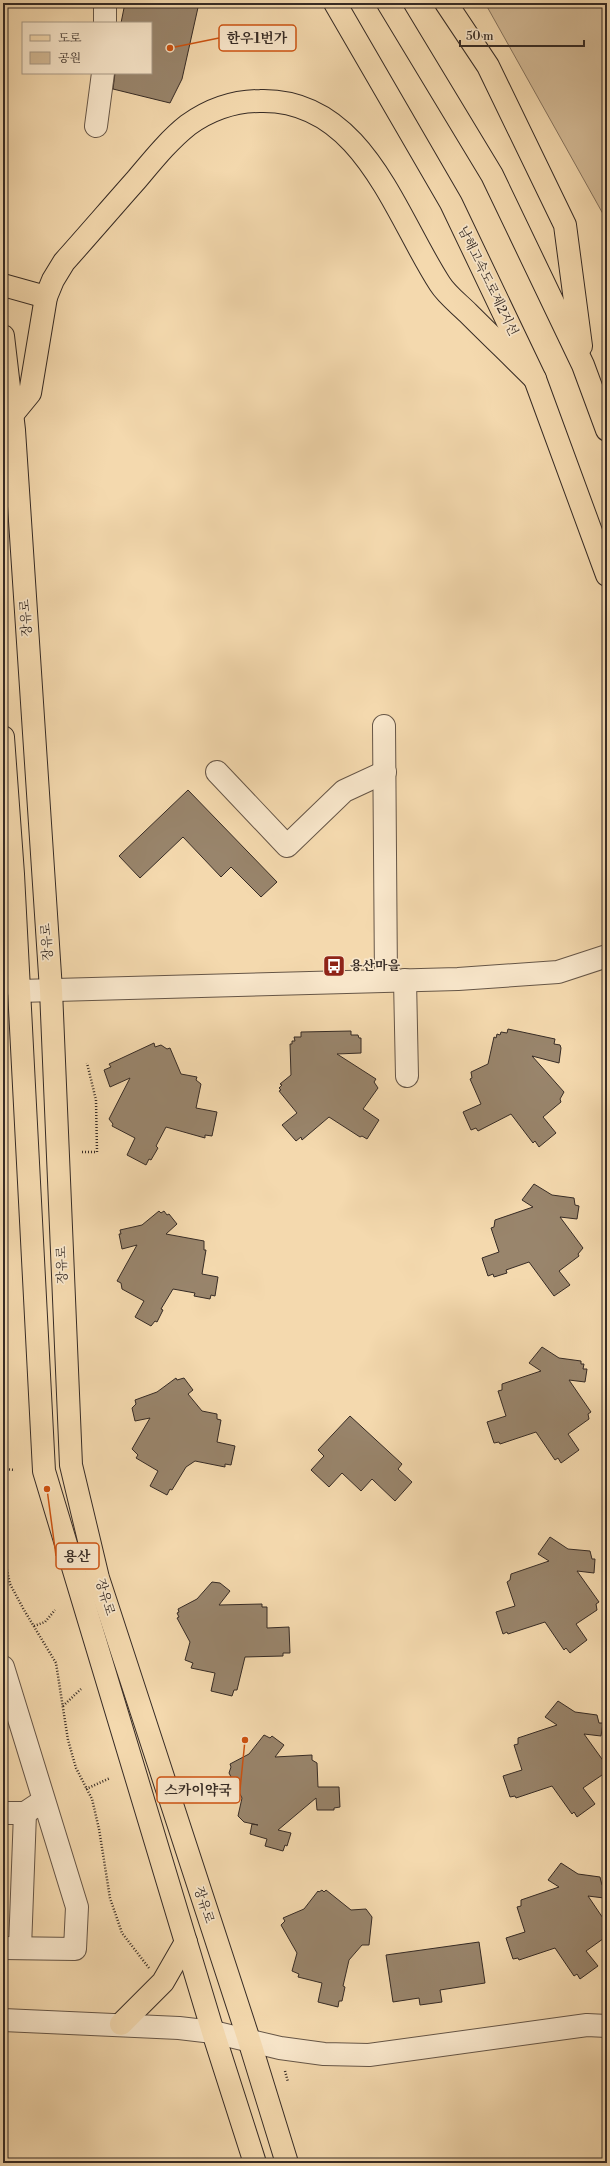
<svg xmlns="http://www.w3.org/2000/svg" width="610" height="2166" font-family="'Libre Bodoni','Noto Serif KR',serif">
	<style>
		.green { fill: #d4bb97; stroke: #85735e }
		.building { fill: #99856c; stroke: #362b25 }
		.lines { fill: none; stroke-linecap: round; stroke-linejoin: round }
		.minor-casing { stroke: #665647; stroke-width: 24 }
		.major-casing { stroke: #362b25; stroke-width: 24 }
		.highway-casing { stroke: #362b25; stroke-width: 24 }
		.path { stroke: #362b25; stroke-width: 2.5; stroke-dasharray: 1 2; stroke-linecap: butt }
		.minor { stroke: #f8e6ca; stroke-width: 22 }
		.major { stroke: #f4d9ae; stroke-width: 22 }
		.highway { stroke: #f4d9ae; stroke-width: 22 }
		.labels { text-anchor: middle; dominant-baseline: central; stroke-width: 3.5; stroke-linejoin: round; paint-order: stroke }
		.street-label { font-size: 13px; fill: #362b25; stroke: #f8e6ca }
		.poi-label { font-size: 13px; font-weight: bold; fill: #362b25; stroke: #f8e6ca; text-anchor: start }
		.leader { fill: none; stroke: #cd5210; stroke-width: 1.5 }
		.callout-dot { fill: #cd5210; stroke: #f8e6ca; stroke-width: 1.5 }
		.callout { fill: #f8e6ca; stroke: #cd5210; stroke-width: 1.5 }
		.callout-label { font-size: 14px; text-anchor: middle; font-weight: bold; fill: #362b25 }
	</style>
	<rect width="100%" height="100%" fill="#f4d9ae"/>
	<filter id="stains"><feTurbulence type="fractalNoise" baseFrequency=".005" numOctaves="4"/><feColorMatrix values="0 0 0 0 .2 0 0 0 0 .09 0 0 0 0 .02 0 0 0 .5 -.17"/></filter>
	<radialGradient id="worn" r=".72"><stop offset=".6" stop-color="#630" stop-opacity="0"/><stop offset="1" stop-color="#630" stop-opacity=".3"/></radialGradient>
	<path class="green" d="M 485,3 L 607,3 L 607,221 Z"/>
	<g class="building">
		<path d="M 125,3 L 199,3 L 182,79 L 170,103 L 113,89 L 115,73 L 151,73 L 151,23 L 121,23 Z"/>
		<path d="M 188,790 L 277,882 L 261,897 L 231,867 L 221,877 L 183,837 L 140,878 L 119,856 Z"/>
		<path d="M 508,1029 L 555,1039 L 554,1044 L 560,1045 L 561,1048 L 559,1063 L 532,1056 L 564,1092 L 560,1099 L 561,1102 L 543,1117 L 556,1133 L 539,1147 L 535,1141 L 533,1143 L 511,1114 L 478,1131 L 476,1128 L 471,1130 L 463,1112 L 481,1104 L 470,1079 L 472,1078 L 471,1072 L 488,1064 L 494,1037 L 496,1038 L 497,1034 L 500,1035 L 501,1032 L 507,1033 Z"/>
		<path d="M 351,1031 L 351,1035 L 358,1035 L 359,1038 L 361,1038 L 361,1053 L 337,1054 L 376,1079 L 374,1082 L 378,1088 L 363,1109 L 379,1120 L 367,1139 L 362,1136 L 360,1137 L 329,1117 L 302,1140 L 301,1137 L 296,1141 L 282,1125 L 297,1113 L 279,1091 L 281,1090 L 279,1088 L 282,1085 L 280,1084 L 291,1075 L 290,1044 L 292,1044 L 292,1041 L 295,1041 L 294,1037 L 301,1037 L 301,1032 Z"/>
		<path d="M 154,1043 L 155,1047 L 161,1045 L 167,1049 L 170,1048 L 181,1074 L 197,1077 L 196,1080 L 201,1084 L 196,1108 L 217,1112 L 212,1136 L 205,1135 L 205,1138 L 166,1127 L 156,1146 L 158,1148 L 151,1160 L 149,1159 L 146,1165 L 127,1155 L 135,1138 L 112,1126 L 113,1124 L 109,1119 L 130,1078 L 110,1087 L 104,1070 L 111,1067 L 109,1064 Z"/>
		<path d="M 534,1184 L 552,1195 L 574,1198 L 575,1205 L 579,1206 L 577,1219 L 560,1217 L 583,1248 L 578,1254 L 579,1256 L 559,1271 L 570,1285 L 554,1296 L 529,1262 L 506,1270 L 507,1273 L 494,1277 L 493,1274 L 488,1276 L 482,1258 L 499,1252 L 491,1228 L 494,1227 L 495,1220 L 533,1207 L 522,1200 Z"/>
		<path d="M 159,1211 L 161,1213 L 164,1211 L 167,1215 L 169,1214 L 177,1224 L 166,1234 L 204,1241 L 204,1250 L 206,1250 L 202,1274 L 218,1277 L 215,1296 L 211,1295 L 210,1299 L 194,1296 L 195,1293 L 173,1289 L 161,1309 L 163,1310 L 157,1322 L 155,1321 L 151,1326 L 135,1317 L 144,1301 L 122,1289 L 121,1283 L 117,1281 L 137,1245 L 122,1249 L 119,1234 L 121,1234 L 120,1230 L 142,1225 Z"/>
		<path d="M 542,1347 L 559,1358 L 581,1361 L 581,1364 L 584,1364 L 583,1369 L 587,1369 L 585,1382 L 569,1380 L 591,1412 L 588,1414 L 589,1419 L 568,1434 L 579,1450 L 561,1463 L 558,1458 L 555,1460 L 536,1432 L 500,1444 L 499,1442 L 494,1443 L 487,1422 L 506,1416 L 498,1391 L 502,1390 L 502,1384 L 541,1371 L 529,1363 Z"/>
		<path d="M 176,1378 L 177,1380 L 184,1378 L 193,1390 L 188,1394 L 202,1411 L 217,1414 L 217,1419 L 221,1420 L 217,1442 L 235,1446 L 231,1465 L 225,1464 L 225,1467 L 195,1461 L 186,1467 L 172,1490 L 170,1489 L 167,1495 L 150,1486 L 158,1471 L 136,1458 L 138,1455 L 132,1449 L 150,1418 L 135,1421 L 132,1408 L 136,1404 L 135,1400 L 157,1392 Z"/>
		<path d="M 350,1416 L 402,1464 L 398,1469 L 412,1482 L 395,1501 L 372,1479 L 361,1491 L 342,1473 L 329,1487 L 311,1470 L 324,1456 L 318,1450 Z"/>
		<path d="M 550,1537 L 568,1549 L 590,1551 L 592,1559 L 595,1559 L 594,1573 L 577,1571 L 599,1602 L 596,1604 L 597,1610 L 576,1624 L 587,1640 L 570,1653 L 566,1648 L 564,1650 L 545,1622 L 508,1634 L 507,1632 L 503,1634 L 496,1612 L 515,1606 L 507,1582 L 510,1580 L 511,1574 L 549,1561 L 538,1554 Z"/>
		<path d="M 212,1582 L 220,1583 L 230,1591 L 219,1605 L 262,1604 L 262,1607 L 267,1607 L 267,1628 L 289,1627 L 290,1653 L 283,1653 L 283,1656 L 245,1657 L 237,1690 L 234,1690 L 232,1696 L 211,1691 L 215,1673 L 191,1668 L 193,1663 L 185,1660 L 190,1642 L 177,1618 L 179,1617 L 177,1613 L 179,1612 L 178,1609 L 197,1599 Z"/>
		<path d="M 558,1701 L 575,1712 L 597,1715 L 599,1723 L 603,1723 L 601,1736 L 584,1734 L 607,1766 L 604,1768 L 605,1773 L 583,1788 L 595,1804 L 577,1817 L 574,1812 L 572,1814 L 552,1786 L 516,1798 L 515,1796 L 510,1797 L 503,1776 L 522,1770 L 514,1745 L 518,1744 L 518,1738 L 557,1725 L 545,1717 Z"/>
		<path d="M 264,1735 L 270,1738 L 272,1736 L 284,1745 L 275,1757 L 312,1755 L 312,1760 L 317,1763 L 318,1787 L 339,1787 L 340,1807 L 334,1808 L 334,1810 L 317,1810 L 316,1798 L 278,1830 L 291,1833 L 287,1846 L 285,1845 L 283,1851 L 265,1846 L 267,1839 L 250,1834 L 252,1824 L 258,1825 L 244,1822 L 238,1816 L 242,1798 L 229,1773 L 231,1767 L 230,1764 L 249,1754 Z"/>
		<path d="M 561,1863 L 578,1874 L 600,1877 L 602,1885 L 606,1885 L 604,1898 L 588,1896 L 607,1924 L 607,1936 L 586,1951 L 598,1966 L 580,1979 L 577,1974 L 574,1976 L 555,1948 L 519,1960 L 518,1958 L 513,1959 L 506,1938 L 525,1932 L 517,1907 L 521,1906 L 521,1900 L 559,1887 L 548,1880 Z"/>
		<path d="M 322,1890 L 324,1892 L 326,1890 L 351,1910 L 366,1909 L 372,1917 L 369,1945 L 362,1945 L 349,1960 L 343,1986 L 345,1987 L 342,2001 L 339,2001 L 338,2007 L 318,2002 L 322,1983 L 298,1977 L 299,1974 L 292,1971 L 297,1953 L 281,1925 L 285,1921 L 283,1918 L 304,1909 L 318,1891 L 319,1892 Z"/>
		<path d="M 479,1942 L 485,1983 L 440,1990 L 442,2002 L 420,2005 L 419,1998 L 393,2002 L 386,1955 Z"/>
	</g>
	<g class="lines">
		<g class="minor-casing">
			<g id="minor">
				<path d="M 105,23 L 105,3"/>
				<path d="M 96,126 L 103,73"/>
				<path d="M 384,726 L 386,980"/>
				<path d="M 217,772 L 287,846 L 344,791 L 385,772"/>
				<path d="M 405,980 L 407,1076"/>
				<path d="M 19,991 L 458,979 L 558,972 L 607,956"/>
				<path d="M 3,1667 L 77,1907 L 75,1949 L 3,1948"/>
				<path d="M 3,1813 L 25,1813 L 37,1805"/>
				<path d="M 20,1948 L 25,1813"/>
				<path d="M 3,2020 L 179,2028 L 213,2032 L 280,2048 L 324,2054 L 369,2055 L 587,2025 L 607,2026"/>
			</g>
		</g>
		<g class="major-casing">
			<g id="major">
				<path d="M 3,285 L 46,297"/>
				<path d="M 3,336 L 14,430 L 51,990 L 71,1465 L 98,1578 L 249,2040 L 287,2163"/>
				<path d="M 3,737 L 13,874 L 44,1471 L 213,2032 L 255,2163"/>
				<path d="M 121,2024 L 163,1982 L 186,1942"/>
			</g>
		</g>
		<g class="highway-casing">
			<g id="highway">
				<path d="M 335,3 L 451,203 L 535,379 L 607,575"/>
				<path d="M 388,3 L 492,175 L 583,365 L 607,430"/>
				<path d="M 446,3 L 488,66 L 565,225 L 581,346"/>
				<path d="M 12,415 L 30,393 L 46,297 L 53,280 L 64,262 C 89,234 113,206 137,179 C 153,160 169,140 188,125 C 209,110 234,101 260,101 C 362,98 395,215 440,284 C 447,295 459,304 468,313 C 490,335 513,357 535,379"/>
			</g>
		</g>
		<g class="path">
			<path d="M 82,1152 L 97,1152 L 96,1100 L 87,1063"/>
			<path d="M 3,1469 L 15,1470"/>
			<path d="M 3,1552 L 10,1584 L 24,1610 L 56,1663 L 68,1740 L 76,1768 L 92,1799 L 99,1829 L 110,1898 L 122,1933 L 149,1968"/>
			<path d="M 34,1626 L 45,1622 L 55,1610"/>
			<path d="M 63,1706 L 81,1689"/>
			<path d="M 86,1789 L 110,1778"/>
			<path d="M 285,2071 L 288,2082"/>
		</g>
		<use href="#minor" class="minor"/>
		<use href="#major" class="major"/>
		<use href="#highway" class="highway"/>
	</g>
	<defs>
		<g id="bus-square" transform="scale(1.15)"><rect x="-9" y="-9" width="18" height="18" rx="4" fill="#8f2418" stroke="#f8e6ca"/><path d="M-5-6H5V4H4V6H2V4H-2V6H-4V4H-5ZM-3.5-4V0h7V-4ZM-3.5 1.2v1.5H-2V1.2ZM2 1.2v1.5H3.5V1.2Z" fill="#fff"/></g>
	</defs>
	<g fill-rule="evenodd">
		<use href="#bus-square" x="334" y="966"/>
	</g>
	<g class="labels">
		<g class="street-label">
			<text transform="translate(488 281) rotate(64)">남해고속도로제2지선</text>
			<text transform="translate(26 618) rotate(-94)">장유로</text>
			<text transform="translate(47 942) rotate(-94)">장유로</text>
			<text transform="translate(62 1265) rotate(-92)">장유로</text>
			<text transform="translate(105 1597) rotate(73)">장유로</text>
			<text transform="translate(204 1905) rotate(72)">장유로</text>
		</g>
		<g class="poi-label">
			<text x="350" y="966">용산마을</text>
		</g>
	</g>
	<path class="leader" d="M170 48L219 38M47 1489L56 1556M245 1740L240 1790"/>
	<g class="callout-dot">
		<circle cx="170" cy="48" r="4"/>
		<circle cx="47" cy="1489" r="4"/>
		<circle cx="245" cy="1740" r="4"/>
	</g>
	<g class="callout">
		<rect x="219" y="25" width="77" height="26" rx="4"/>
		<rect x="56" y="1543" width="43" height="26" rx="4"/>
		<rect x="157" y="1777" width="83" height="26" rx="4"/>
	</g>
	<g class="callout-label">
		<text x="257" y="43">한우1번가</text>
		<text x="77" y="1561">용산</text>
		<text x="198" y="1795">스카이약국</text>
	</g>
	<rect width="610" height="2166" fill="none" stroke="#f4d9ae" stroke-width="16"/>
	<rect x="4" y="4" width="602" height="2158" fill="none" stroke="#362b25" stroke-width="2"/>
	<rect x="8" y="8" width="594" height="2150" fill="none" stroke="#362b25"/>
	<rect x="22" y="22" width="130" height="52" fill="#f8e6ca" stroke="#aa9b88"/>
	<rect x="30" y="35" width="20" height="6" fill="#f4d9ae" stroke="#aa9b88"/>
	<text x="58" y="42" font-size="12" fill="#362b25">도로</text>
	<rect x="30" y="52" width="20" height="12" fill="#d4bb97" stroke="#aa9b88"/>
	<text x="58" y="62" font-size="12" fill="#362b25">공원</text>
	<path d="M460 40v6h124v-6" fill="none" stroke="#362b25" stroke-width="2"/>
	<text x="466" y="40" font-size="12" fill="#362b25" stroke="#f8e6ca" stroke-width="3" paint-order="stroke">50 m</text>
	<rect width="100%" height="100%" filter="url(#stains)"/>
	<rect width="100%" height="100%" fill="url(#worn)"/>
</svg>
